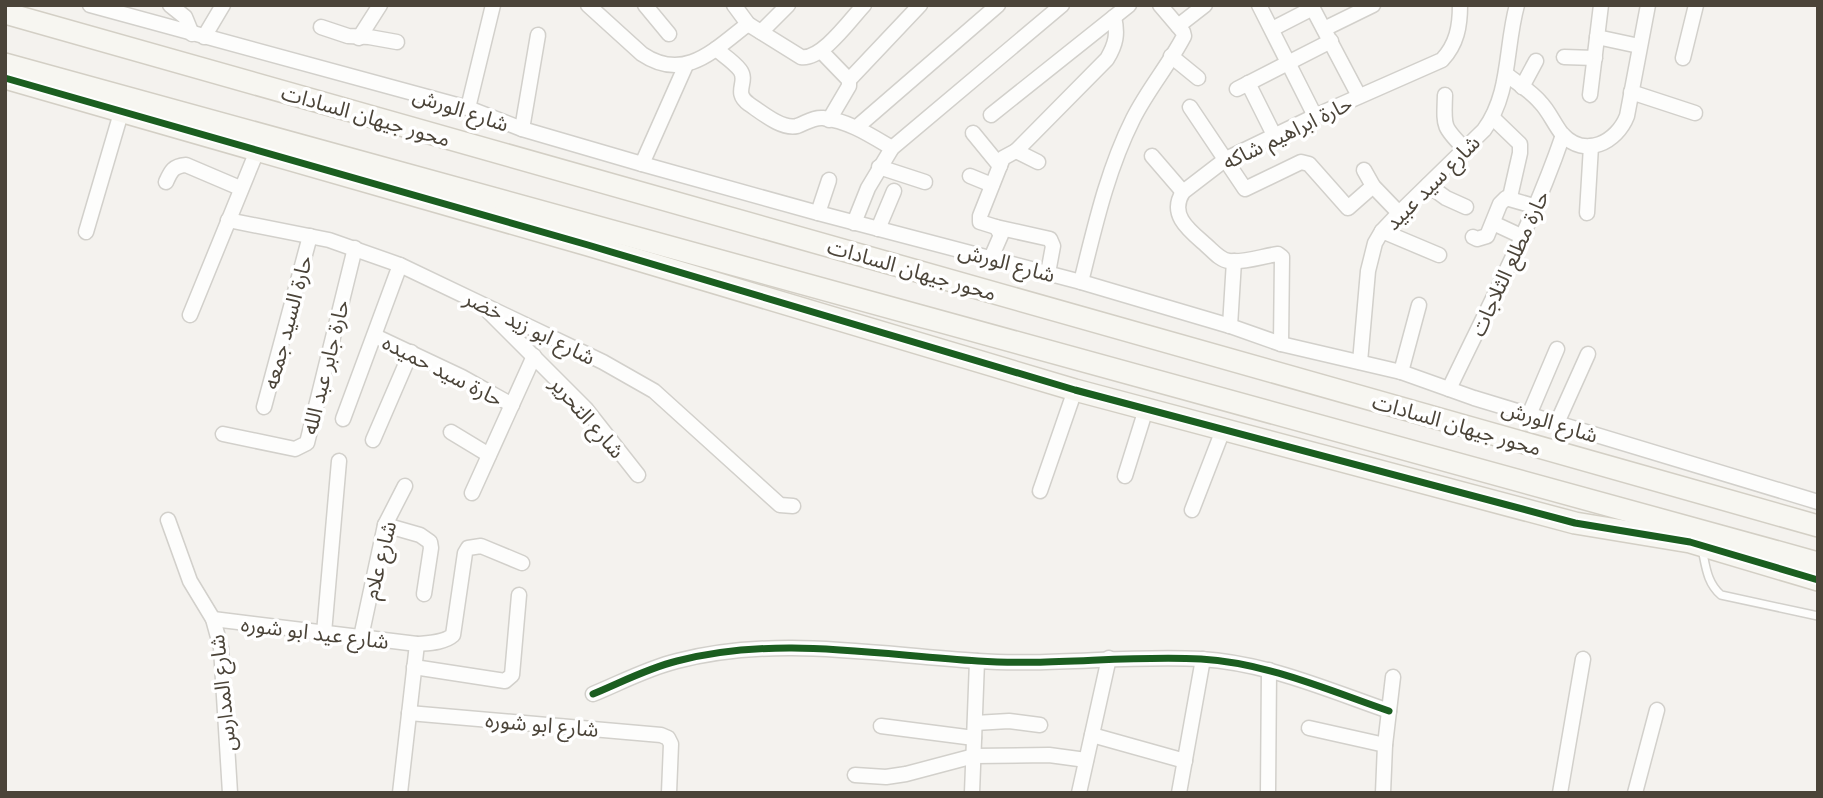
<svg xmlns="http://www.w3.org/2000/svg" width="1823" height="798" font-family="'Golos Text','Noto Sans Arabic',sans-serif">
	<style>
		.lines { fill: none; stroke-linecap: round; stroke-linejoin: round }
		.lane-casing { stroke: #d2d0cb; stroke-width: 10 }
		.street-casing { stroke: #d2d0cb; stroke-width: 17 }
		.secondary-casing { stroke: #d3cfc5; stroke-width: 24 }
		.lane { stroke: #fdfdfc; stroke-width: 7 }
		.street { stroke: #fdfdfc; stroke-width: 14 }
		.secondary { stroke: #f7f6f1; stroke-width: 21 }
		.cycleway-casing { stroke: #fff; stroke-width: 11 }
		.cycleway { stroke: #1b5e20; stroke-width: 7 }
		.labels { text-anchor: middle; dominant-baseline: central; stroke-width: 7; stroke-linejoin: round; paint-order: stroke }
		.street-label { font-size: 21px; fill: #4b4439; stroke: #fff }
	</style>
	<rect width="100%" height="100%" fill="#f4f2ee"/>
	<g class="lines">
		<g class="lane-casing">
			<path id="lane" d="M 1702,549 C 1706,567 1707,583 1721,595 L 1818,616"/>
		</g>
		<g class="street-casing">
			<g id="street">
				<path d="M 90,5 L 468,108 L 522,129 L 642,164 L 818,213 L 1081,282 L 1230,326 L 1281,344 L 1401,372 L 1474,398 L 1818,502"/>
				<path d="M 170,5 L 185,17 L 192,34"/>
				<path d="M 588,5 L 642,54 C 685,83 715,49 748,24"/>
				<path d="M 645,5 L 669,34"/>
				<path d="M 734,5 L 748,24 L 801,57 C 822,60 850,20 864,5"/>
				<path d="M 1259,5 L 1315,116"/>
				<path d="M 1311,5 L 1359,96"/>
				<path d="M 1178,26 L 1205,5"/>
				<path d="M 321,27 L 348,36 L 369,37 L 397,42"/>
				<path d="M 1272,29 L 1313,8"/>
				<path d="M 1324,29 L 1373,5"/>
				<path d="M 761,32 L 788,5"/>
				<path d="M 204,37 L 223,5"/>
				<path d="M 1597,37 L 1639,46"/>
				<path d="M 359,38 L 380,5"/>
				<path d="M 716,49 C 723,55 734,62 740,70 C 749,82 732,92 749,104 C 761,112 782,130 797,126 C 806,123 813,117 823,118 C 849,121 870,135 892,148"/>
				<path d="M 821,51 L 849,80 L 849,86 L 829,120"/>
				<path d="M 1171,56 L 1198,78"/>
				<path d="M 1564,57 L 1595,58"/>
				<path d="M 1683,58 L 1696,5"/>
				<path d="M 1506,74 C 1517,83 1531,91 1540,102 C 1549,111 1554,124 1562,134 C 1585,159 1617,142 1627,116 L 1648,5"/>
				<path d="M 849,80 L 920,5"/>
				<path d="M 1248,83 L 1274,135"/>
				<path d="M 1522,87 L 1536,61"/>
				<path d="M 1237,89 L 1331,41"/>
				<path d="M 1631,92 L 1695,113"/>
				<path d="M 1445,95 C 1444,126 1442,126 1464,148"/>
				<path d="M 1590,95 L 1601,5"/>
				<path d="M 1190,107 L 1245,189 L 1301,162 L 1309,164 L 1348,208 L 1373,186"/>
				<path d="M 468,108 L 493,5"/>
				<path d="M 991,115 L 1129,5"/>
				<path d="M 1493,118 L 1520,144 L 1520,153 L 1510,197"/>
				<path d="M 857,127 L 998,5"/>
				<path d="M 522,129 L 538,35"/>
				<path d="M 973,133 L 1000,166"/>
				<path d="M 1016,151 L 1107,59 C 1116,44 1118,34 1114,17"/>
				<path d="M 1152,156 L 1183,192"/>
				<path d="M 642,164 L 686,65"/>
				<path d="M 879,167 L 925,182"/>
				<path d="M 1364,170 L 1373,186 L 1399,213"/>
				<path d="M 970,176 L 992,185"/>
				<path d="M 166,182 C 171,171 173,166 186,165 L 240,188"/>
				<path d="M 1428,185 L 1446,198 L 1466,207"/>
				<path d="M 818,213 L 829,180"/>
				<path d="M 1587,213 L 1591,146"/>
				<path d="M 228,220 L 329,240 L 400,265 L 603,362 L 654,391 L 780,505 L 793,506"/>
				<path d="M 854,223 L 868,188 L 892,148 L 1062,5"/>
				<path d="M 1493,223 L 1521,236"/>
				<path d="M 996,227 L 1050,239 L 1053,246 L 1048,273"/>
				<path d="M 878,229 L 894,191"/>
				<path d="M 1382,231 L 1439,255"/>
				<path d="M 86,232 L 121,113"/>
				<path d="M 1473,237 L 1477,239 L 1487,236 L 1500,204 L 1506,198 L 1537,207"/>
				<path d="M 991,258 L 1001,235 L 996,227 L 980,222 L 980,216 L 1003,158 L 1016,151 L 1038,162"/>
				<path d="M 1081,282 C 1095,226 1107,171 1133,119 C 1148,89 1169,65 1184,36 L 1183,32 L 1160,5"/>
				<path d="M 488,311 L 586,409 L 638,475"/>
				<path d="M 190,315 L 257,151"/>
				<path d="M 1230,326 L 1234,261"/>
				<path d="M 375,336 L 462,377 L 512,405"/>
				<path d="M 1281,344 L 1282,257 L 1278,254 C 1263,256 1244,263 1229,261 C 1220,260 1213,251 1206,245 C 1190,231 1168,215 1183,192 L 1226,159 L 1315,116 L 1442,60 C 1457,44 1460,26 1460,5"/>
				<path d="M 1360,362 L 1368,271 L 1375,243 L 1382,231 L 1399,213 L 1484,130 C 1511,93 1505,48 1517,5"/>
				<path d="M 1401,372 L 1419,305"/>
				<path d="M 1449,389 C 1489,305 1533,223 1563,135"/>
				<path d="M 264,407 L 310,236"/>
				<path d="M 1529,415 L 1557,349"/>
				<path d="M 343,419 L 400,265"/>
				<path d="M 1557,423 L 1588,354"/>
				<path d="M 451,432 L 489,455"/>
				<path d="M 223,434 L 295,449 L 307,443 L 355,248"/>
				<path d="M 373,440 L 411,352"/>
				<path d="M 1125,476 L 1146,409"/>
				<path d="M 1040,491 L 1075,390"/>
				<path d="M 472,493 L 534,356"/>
				<path d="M 1192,510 L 1223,430"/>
				<path d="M 168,520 L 190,581 L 213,619 L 221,648 L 230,793"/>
				<path d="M 385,525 L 420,535 L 430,542 L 431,548 L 424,594"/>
				<path d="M 213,619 L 417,644 C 428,643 444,643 453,635 L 465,553 L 468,548 L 481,546 L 522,563"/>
				<path d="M 324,633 L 339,461"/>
				<path d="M 361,637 L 385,525 L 405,486"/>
				<path d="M 414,667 L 505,681 L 512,675 L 519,595"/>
				<path d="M 593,694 C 620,683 648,668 677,661 C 777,635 877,655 978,661 C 1052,666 1126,655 1201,659 C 1267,663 1328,690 1389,711"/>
				<path d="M 409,713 L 661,735 L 668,738 L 671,744 L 669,793"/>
				<path d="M 975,723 L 1009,721 L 1040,725"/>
				<path d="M 881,726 L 974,738"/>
				<path d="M 1309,728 L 1385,745"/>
				<path d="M 1092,735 L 1185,761"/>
				<path d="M 855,775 L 886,777 L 906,774 L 974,756 L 1049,755 L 1086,760"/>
				<path d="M 400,793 L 417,644"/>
				<path d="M 972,793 L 977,661"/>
				<path d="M 1079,793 L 1109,658"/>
				<path d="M 1179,793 L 1203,659"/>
				<path d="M 1268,793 L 1269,670"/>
				<path d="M 1383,793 L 1385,745 L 1393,677"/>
				<path d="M 1560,793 L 1583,659"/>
				<path d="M 1635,793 L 1657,710"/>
			</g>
		</g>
		<g class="secondary-casing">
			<g id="secondary">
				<path d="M 5,13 L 1818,526"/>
				<path d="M 5,64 L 1818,563"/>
				<path d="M 5,78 L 588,245 L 1075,390 L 1575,523 L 1690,542 L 1818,580"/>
			</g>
		</g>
		<use href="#lane" class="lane"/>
		<use href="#street" class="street"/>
		<use href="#secondary" class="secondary"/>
		<g class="cycleway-casing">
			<g id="cycleway">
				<path d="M 5,78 L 588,245 L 1075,390 L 1575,523 L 1690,542 L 1818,580"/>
				<path d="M 593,694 C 620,683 648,668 677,661 C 777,635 877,655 978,661 C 1052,666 1126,655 1201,659 C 1267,663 1328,690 1389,711"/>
			</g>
		</g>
		<use href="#cycleway" class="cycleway"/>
	</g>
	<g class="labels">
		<g class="street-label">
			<text transform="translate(461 109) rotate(18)">شارع الورش</text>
			<text transform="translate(366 115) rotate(16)">محور جيهان السادات</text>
			<text transform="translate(1287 132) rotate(-26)">حارة ابراهيم شاكه</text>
			<text transform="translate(1432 182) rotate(-45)">شارع سيد عبيد</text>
			<text transform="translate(1007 262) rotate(15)">شارع الورش</text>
			<text transform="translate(1509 263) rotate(-65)">حارة مطلع الثلاجات</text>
			<text transform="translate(912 269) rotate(16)">محور جيهان السادات</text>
			<text transform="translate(287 322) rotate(-75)">حارة السيد جمعه</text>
			<text transform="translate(530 327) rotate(26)">شارع ابو زيد خضر</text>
			<text transform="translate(325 367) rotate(-76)">حارة جابر عبد الله</text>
			<text transform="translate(443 370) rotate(27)">حارة سيد حميده</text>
			<text transform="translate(588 417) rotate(49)">شارع التحرير</text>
			<text transform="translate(1550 421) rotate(17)">شارع الورش</text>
			<text transform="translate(1457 424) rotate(16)">محور جيهان السادات</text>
			<text transform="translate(379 560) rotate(-76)">شارع علام</text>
			<text transform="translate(315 632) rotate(7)">شارع عيد ابو شوره</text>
			<text transform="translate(222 693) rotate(-96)">شارع المدارس</text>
			<text transform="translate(542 724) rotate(5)">شارع ابو شوره</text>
		</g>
	</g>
	<rect width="1823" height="798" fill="none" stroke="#4b4439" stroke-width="14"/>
</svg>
